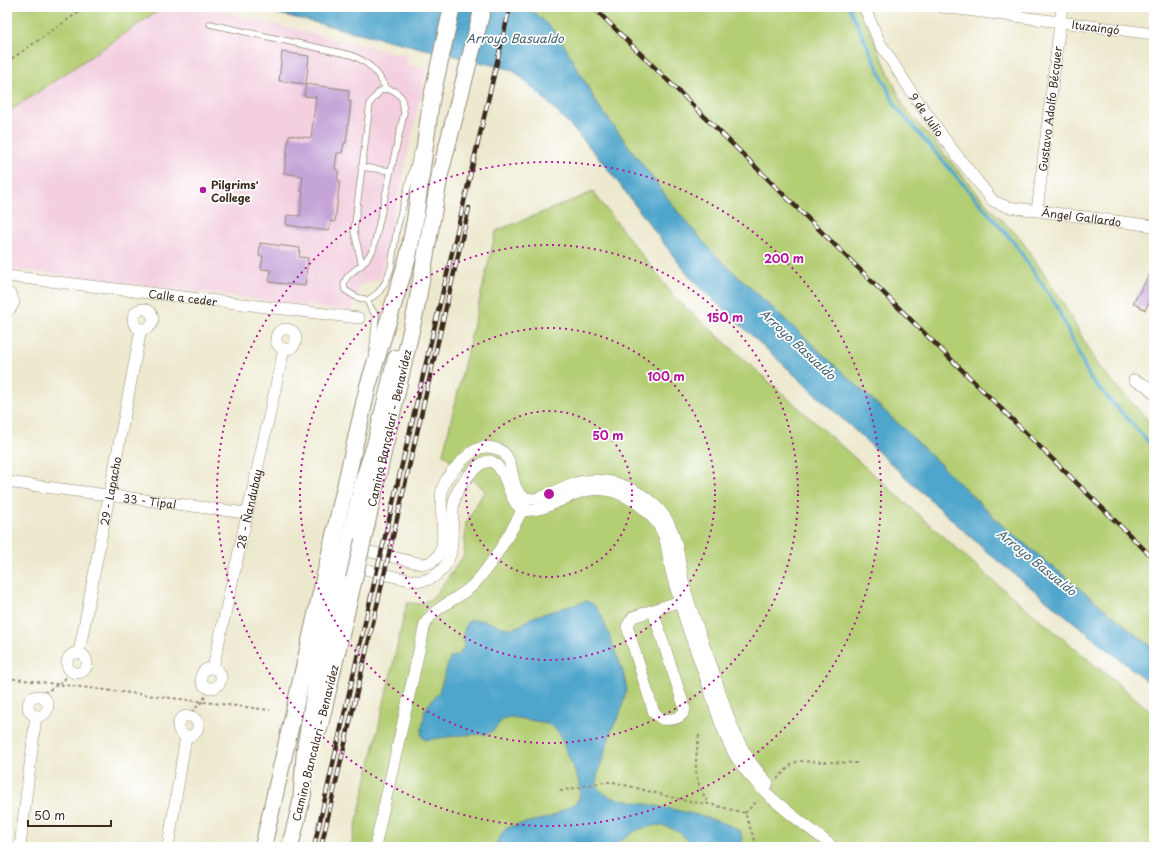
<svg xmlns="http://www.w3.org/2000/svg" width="1161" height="854" font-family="'Playpen Sans',sans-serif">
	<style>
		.built { fill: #f3cfdf }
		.green { fill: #b4ce73; stroke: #787c48 }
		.water { fill: #4fa6cc; stroke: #456875 }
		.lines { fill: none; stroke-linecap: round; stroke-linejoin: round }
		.stream { stroke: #4fa6cc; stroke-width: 3.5 }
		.building { fill: #c5a4d8 }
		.service-casing { stroke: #948a76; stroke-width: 7 }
		.minor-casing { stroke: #948a76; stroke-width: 12 }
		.secondary-casing { stroke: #948a76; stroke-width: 18 }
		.path { stroke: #948a76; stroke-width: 2; stroke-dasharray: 3 3; stroke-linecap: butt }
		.service { stroke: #fff; stroke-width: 5.5 }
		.minor { stroke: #fff; stroke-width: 11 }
		.secondary { stroke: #fff; stroke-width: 16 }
		.rail-casing { stroke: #3b2a1e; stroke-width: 4.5 }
		.rail { stroke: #fff; stroke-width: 3; stroke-dasharray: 9; stroke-linecap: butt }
		.secondary-bridge-casing { stroke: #948a76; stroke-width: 18; stroke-linecap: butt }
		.secondary-bridge { stroke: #fff; stroke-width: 16 }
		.ring { fill: none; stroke: #b5179e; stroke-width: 2; stroke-dasharray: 2 4 }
		.poi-dot { fill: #b5179e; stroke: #fff; stroke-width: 1.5 }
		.labels { text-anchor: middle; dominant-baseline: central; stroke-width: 3.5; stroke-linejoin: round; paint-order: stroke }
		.street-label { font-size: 11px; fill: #3b2a1e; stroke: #fff }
		.poi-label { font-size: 11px; font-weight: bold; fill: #3b2a1e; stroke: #fff; text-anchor: start }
		.water-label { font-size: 12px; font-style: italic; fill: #44626c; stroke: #fff }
		.centre { fill: #b5179e; stroke: #fff; stroke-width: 2 }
		.ring-label { font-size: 12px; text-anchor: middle; font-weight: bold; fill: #b5179e; stroke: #fff; stroke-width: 3.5; stroke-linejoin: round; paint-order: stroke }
	</style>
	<rect width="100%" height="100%" fill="#fff"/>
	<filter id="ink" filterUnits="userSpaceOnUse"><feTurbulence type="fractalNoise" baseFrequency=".025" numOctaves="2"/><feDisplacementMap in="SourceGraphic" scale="8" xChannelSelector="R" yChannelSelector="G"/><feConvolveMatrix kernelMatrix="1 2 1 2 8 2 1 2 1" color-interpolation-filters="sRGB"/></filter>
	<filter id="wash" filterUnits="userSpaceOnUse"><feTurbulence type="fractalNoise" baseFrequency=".012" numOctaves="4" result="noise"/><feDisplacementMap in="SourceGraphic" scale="16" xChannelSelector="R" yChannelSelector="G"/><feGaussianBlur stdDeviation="0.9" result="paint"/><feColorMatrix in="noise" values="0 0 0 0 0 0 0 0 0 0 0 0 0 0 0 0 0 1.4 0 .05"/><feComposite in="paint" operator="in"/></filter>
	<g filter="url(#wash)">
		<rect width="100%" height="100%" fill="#ede9cf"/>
		<path class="built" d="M 164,7 L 201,7 L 407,56 L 406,64 L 427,68 L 380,279 L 359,285 L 352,311 L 329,309 L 7,268 L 7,113 Z"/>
		<g class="green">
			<path d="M 10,7 L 164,7 L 7,113 L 7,9 Z"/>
			<path d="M 531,7 L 859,7 L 904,107 L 990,208 L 1020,238 L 1064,304 L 1097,365 L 1154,427 L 1154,649 L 1004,527 L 904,429 L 714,254 L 678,212 L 598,105 L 559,36 L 537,14 L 532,12 Z"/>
			<path d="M 593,192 L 676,299 L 991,579 L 1154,714 L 1154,847 L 351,847 L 407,603 L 421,604 L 434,597 L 464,555 L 466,523 L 485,490 L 443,454 L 496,231 Z"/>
		</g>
		<g class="water">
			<path d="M 250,7 L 520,7 L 537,14 L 559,36 L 598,105 L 678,212 L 714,254 L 904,429 L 1004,527 L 1154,649 L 1154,687 L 988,553 L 699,287 C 668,252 642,213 613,176 C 584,138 549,102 513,70 Z"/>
			<path d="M 586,601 L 593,604 L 601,614 L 623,672 L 627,688 L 620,714 L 612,729 L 597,777 L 597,787 L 602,792 L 610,797 C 638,803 722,816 741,832 L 743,847 L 692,847 L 688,840 L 680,833 L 668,827 L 656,825 L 637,830 L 612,847 L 494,847 L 504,830 L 512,826 L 551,817 L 577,802 L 580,794 L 580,784 L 559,733 L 552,726 L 541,722 L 511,717 L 504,718 L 493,731 L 487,734 L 463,735 L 425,740 L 421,735 L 425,709 L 439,692 L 450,658 L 458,655 L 464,647 L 463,634 L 467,622 C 480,615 497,628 512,628 C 519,628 526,620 533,617 C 551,611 569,607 586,601 Z"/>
		</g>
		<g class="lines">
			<path class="stream" d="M 849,7 L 896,107 L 1015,244 L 1056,305 L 1090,378 L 1154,448"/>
		</g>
		<g id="blocks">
			<g class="building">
				<path d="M 282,52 L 309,56 L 306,84 L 279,81 Z"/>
				<path d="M 306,84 L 349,90 L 348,101 L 351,101 L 346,143 L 344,143 L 342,153 L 337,153 L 335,169 L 339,170 L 337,180 L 340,180 L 335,222 L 331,221 L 329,231 L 286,225 L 287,215 L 300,216 L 303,191 L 301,191 L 303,176 L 284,173 L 289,135 L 311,138 L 316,97 L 304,96 Z"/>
				<path d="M 260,243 L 300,248 L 299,257 L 308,258 L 305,286 L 269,282 L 271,270 L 261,269 L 263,256 L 259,256 Z"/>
				<path d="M 1154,267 L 1154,295 L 1145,310 L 1133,303 Z"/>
			</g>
		</g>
	</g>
	<g filter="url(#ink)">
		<use href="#blocks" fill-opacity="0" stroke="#948a76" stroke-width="1"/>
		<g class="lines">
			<g class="service-casing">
				<g id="service">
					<path d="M 210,24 L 351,55 C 369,62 378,72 386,89"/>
					<path d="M 361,167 L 391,171"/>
					<path d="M 362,265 L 354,231 L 370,103 L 380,91 L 386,89 L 395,91 L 402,98 L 404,113 L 373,250 C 369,255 366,261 361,265 C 353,273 341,277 345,290 L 356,297 L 368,300"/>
					<path d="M 368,300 L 379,292 L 386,281 L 391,268 L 397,228 L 417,153"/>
					<path d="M 368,300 L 369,305 L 376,316 L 373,347"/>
				</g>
			</g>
			<g class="minor-casing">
				<g id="minor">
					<path id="s1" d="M 864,7 L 880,43 L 913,94 L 951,148 L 993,201 L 1008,207 L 1154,226"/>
					<path id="s2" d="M 942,7 L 1154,34"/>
					<path id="s3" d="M 1037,211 L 1062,7"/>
					<path id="s4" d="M 7,276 L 359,318"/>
					<path d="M 7,292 L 11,295 L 14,302 L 11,308 L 7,311"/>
					<circle cx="143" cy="319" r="10"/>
					<circle cx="286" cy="339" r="10"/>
					<path d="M 1134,380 L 1147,386 L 1154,394"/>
					<path id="s5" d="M 7,482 L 246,513"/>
					<path d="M 354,548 L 422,564 C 456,562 437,513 442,490 C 445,478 454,469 463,460 C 470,453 478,446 488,447 C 518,449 508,479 519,493 C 523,498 529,499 534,499 C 548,498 561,486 575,483 C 611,472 657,494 672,530 C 679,548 680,569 685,588 C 692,614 702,639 711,664 C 725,707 736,751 768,783"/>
					<path d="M 351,565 C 366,569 408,582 422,581 C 427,580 432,578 436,575 C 462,556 447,524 455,498 C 457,488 465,480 471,473 C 477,466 483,461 491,461 C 509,471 506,498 522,510 C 555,515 576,477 620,494 C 637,501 654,515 662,532 C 667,541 667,551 669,561 C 671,574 675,586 679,599 C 686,626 697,652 706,679 C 715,705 722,734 736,757 C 759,794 800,820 833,847"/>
					<path d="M 653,611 L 685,709 C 682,719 671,720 662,719 L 654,713 L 627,626 L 633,617 L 686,599"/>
					<circle cx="77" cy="663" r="10"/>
					<path id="s6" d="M 79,653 L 141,329"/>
					<circle cx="211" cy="678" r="10"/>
					<path id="s7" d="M 213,668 L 284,349"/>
					<circle cx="38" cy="706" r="10"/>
					<circle cx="188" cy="726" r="10"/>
					<path d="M 20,847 L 36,716"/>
					<path d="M 168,847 L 186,736"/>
					<path d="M 375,847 L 425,624 C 435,606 459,599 473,585 C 490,568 515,526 525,504"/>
				</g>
			</g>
			<g class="secondary-casing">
				<g id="secondary">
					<path id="s8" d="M 363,540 L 416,309 L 440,174 L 483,7"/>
					<path d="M 319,729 L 354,579"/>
					<path d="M 301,803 L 305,749 L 321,656 L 364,478 L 375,445 L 396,358"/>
					<path d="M 263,847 L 368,386 L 408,257 L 415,220 L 431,101 L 452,7"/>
					<path d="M 290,847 L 303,794"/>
				</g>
			</g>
			<g class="path">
				<path d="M 7,62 L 86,7"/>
				<path d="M 7,678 L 270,710"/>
				<path d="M 39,696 L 64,681 L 69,669"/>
				<path d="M 187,716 L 204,700 L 206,687"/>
				<path d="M 699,735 C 695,766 692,777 709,804"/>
				<path d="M 777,779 L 791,765 L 798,761 L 857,763"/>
				<path d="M 560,791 L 604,782 L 613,782 L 690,802 L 709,804 L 745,813 L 757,847"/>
				<path d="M 745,813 L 758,800"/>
			</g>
			<use href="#service" class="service"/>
			<use href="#minor" class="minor"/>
			<use href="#secondary" class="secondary"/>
			<g class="rail-casing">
				<g id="rail">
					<path d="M 593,7 L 1154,559"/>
					<path d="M 314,847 L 375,579 L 510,7"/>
					<path d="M 321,847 L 469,208"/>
				</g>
			</g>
			<use href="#rail" class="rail"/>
			<g class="secondary-bridge-casing">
				<path id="secondary-bridge" d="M 354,579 L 363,540"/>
			</g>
			<use href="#secondary-bridge" class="secondary-bridge"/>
		</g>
	</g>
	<g class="ring">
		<circle cx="549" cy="494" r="83"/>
		<circle cx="549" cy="494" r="166"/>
		<circle cx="549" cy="494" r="249"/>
		<circle cx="549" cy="494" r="332"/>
	</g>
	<circle class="poi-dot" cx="203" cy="190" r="4"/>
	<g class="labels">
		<g class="street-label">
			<text stroke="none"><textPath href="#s2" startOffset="155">Ituzaingó</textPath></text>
			<text stroke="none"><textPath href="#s3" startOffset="103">Gustavo Adolfo Bécquer</textPath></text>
			<text stroke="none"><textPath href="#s1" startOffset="125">9 de Julio</textPath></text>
			<text stroke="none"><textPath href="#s1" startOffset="324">Ángel Gallardo</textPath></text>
			<text stroke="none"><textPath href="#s4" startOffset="177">Calle a ceder</textPath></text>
			<text stroke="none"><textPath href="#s8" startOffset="115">Camino Bancalari - Benavídez</textPath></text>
			<text stroke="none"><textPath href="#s6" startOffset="165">29 - Lapacho</textPath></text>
			<text stroke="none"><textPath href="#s5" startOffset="144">33 - Tipal</textPath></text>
			<text stroke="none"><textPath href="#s7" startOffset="163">28 - Ñandubay</textPath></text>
			<text transform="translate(315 743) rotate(-76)">Camino Bancalari - Benavídez</text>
		</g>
		<g class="poi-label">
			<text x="211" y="184">Pilgrims'<tspan x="211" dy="13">College</tspan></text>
		</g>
		<g class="water-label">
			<text x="515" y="38">Arroyo Basualdo</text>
			<text transform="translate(798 344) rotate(43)">Arroyo Basualdo</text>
			<text transform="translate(1037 562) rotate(39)">Arroyo Basualdo</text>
		</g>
	</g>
	<circle cx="549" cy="494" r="6" class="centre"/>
	<g class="ring-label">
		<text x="784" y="263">200 m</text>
		<text x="725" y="322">150 m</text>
		<text x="666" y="381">100 m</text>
		<text x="608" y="440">50 m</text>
	</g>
	<rect width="1161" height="854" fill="none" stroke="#fff" stroke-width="24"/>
	<path d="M28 820v6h83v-6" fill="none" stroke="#3b2a1e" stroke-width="2"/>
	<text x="34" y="820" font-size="12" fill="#3b2a1e" stroke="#ffffff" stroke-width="3" paint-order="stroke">50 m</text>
</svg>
